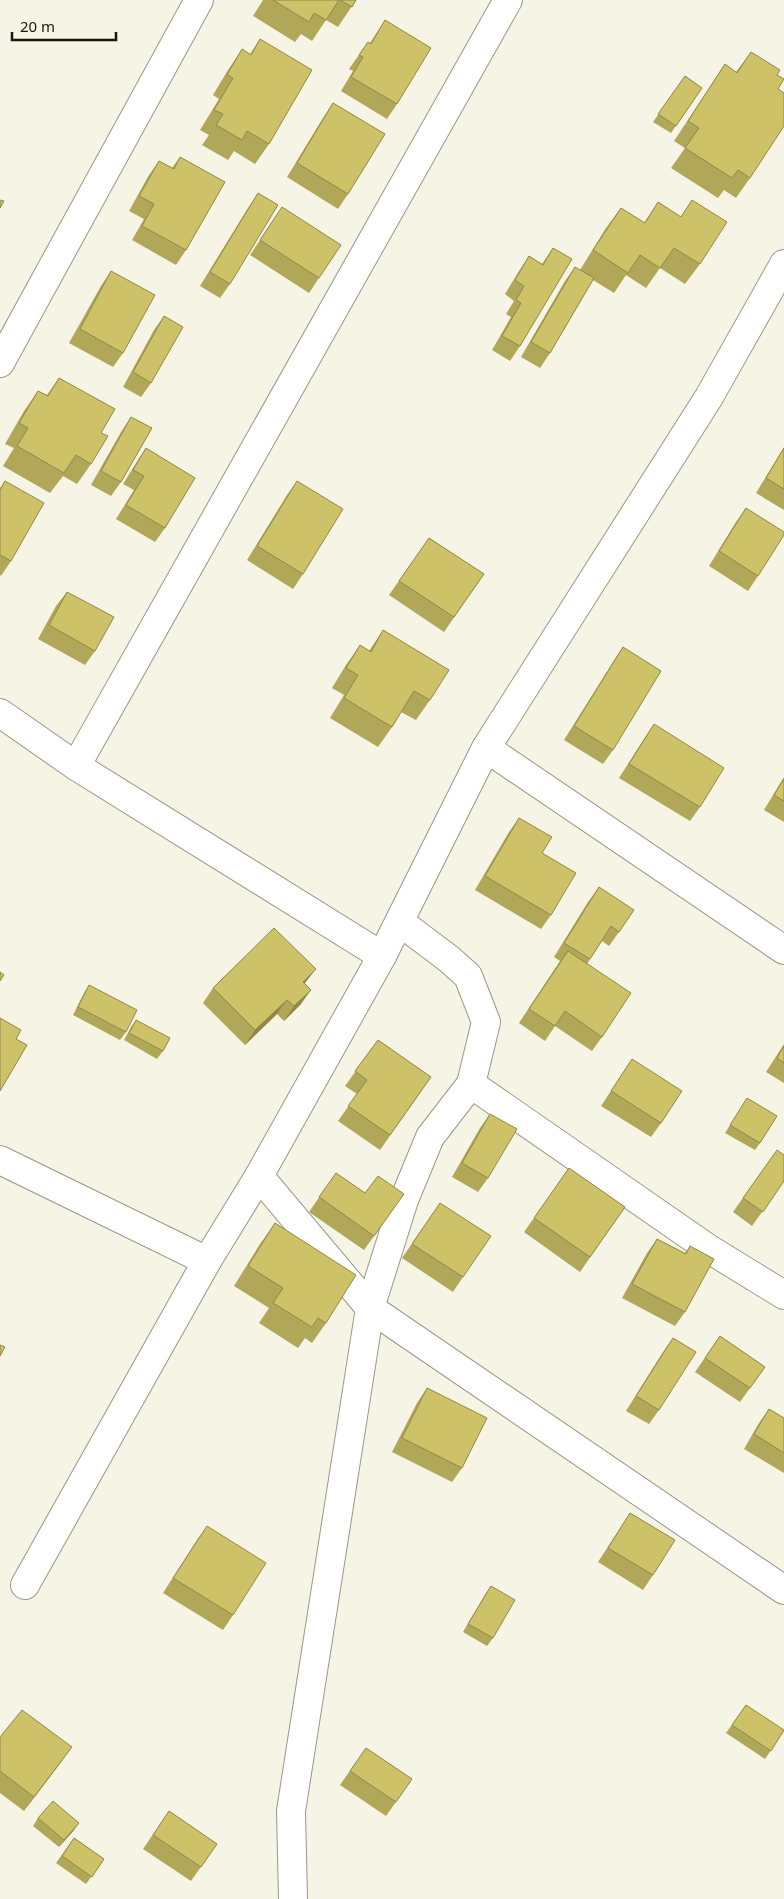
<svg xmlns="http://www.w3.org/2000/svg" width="784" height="1899" font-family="'Noto Sans',sans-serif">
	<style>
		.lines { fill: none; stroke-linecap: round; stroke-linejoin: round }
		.street-casing { stroke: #999789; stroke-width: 30 }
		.street { stroke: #fff; stroke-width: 28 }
		.wall { fill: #b1a759 }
		.shaded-wall { fill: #908849 }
		.building { fill: #cec268; stroke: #908849 }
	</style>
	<rect width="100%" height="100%" fill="#f6f4e4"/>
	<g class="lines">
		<g class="street-casing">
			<g id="street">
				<path d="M 0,363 L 199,0"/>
				<path d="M 0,713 L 76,766 L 382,956"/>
				<path d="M 486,748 L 784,950"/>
				<path d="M 76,766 L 508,0"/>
				<path d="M 400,922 L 449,959 L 468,976 L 486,1022 L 471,1084 L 709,1249 L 784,1295"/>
				<path d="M 0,1160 L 207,1261"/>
				<path d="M 259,1176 L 370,1308 L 784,1590"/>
				<path d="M 25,1585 L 207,1261 L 259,1176 L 382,956 L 486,748 L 709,397 L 784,264"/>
				<path d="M 293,1899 L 291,1811 L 370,1308 L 404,1200 L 430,1137 L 471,1084"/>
			</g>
		</g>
		<use href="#street" class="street"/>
	</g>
	<g class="wall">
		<path d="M 263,0 L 356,0 L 338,27 L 326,20 L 312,41 L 301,34 L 295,42 L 253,16 Z"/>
		<path d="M 385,20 L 397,104 L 387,119 L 341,91 L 353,71 L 349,69 L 368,42 L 370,43 Z"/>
		<path d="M 260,39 L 269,144 L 255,164 L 234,151 L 228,160 L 202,145 L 209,135 L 200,130 L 219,99 L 213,95 L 228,70 L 242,49 L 250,54 Z"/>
		<path d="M 751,52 L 777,75 L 778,89 L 750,178 L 736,198 L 724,190 L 718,198 L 671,168 L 685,148 L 674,141 L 711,85 L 725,64 L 736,72 Z"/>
		<path d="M 685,76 L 702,88 L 671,133 L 653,122 Z"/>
		<path d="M 333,103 L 348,194 L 338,209 L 287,177 L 323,118 Z"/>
		<path d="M 180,157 L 186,250 L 176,265 L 132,240 L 144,219 L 129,211 L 149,175 L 159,161 L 172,168 Z"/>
		<path d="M 258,193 L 230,284 L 220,298 L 200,286 L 248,208 Z"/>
		<path d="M 692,200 L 700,264 L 685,284 L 660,268 L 646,288 L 626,275 L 614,293 L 593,280 L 550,353 L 540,368 L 521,357 L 565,281 L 575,267 L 580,270 L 606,228 L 621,208 L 644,223 L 658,202 L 681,217 Z"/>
		<path d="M 282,207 L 319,278 L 309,293 L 250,255 Z"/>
		<path d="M 553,248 L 520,346 L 510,361 L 492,350 L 511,317 L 506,314 L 514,301 L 505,294 L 519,271 L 529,256 L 542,264 Z"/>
		<path d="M 111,271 L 123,353 L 113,367 L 69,343 L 101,286 Z"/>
		<path d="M 164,316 L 151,383 L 141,397 L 123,387 L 154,330 Z"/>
		<path d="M 59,378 L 101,433 L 91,464 L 77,484 L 63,476 L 50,493 L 3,466 L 14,448 L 5,444 L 24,411 L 38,391 L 47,395 Z"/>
		<path d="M 131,417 L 121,482 L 111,496 L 91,485 L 121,432 Z"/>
		<path d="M 784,447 L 784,510 L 756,493 Z"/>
		<path d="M 146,448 L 165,528 L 155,542 L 116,519 L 134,490 L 123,484 L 136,463 Z"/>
		<path d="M 5,481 L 11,561 L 1,576 L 0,575 L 0,488 Z"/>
		<path d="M 297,481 L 303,574 L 293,589 L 247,560 L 287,495 Z"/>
		<path d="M 746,508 L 758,576 L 748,591 L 709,566 L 736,522 Z"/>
		<path d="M 429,538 L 484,574 L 444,632 L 389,595 Z"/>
		<path d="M 67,592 L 95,651 L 85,665 L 38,639 L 56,606 Z"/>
		<path d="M 383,630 L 430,700 L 416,720 L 401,712 L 392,727 L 378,747 L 330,718 L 344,695 L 332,688 L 346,665 L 360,645 L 369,651 Z"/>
		<path d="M 623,647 L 613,750 L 603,764 L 564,740 L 613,662 Z"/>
		<path d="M 654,724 L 700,807 L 690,821 L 619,778 L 644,739 Z"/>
		<path d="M 784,777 L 784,822 L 764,810 Z"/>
		<path d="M 519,818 L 542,853 L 551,915 L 541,929 L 475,890 L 509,832 Z"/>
		<path d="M 599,887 L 619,932 L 609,946 L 602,941 L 587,964 L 602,1037 L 592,1051 L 555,1026 L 545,1041 L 519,1023 L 560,961 L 554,957 L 588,902 Z"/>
		<path d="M 305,984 L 301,1004 L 284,1021 L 277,1014 L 245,1045 L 203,1003 L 213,988 Z"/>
		<path d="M 89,985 L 126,1032 L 120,1040 L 73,1015 L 84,993 Z"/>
		<path d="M 136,1020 L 163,1051 L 157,1059 L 124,1040 L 131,1027 Z"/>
		<path d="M 378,1040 L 431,1077 L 380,1150 L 338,1121 L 357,1094 L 345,1086 Z"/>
		<path d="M 784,1044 L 784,1083 L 766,1072 Z"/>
		<path d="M 632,1059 L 661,1123 L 651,1137 L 601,1106 Z"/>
		<path d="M 747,1098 L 760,1143 L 755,1150 L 725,1133 Z"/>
		<path d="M 490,1114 L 488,1178 L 478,1192 L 452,1177 L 480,1128 Z"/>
		<path d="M 777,1150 L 784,1181 L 752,1226 L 733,1212 Z"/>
		<path d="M 569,1168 L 625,1207 L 580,1272 L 524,1232 Z"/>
		<path d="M 336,1173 L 365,1193 L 404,1194 L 364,1250 L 309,1212 Z"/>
		<path d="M 440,1203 L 463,1277 L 453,1292 L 402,1258 Z"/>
		<path d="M 275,1223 L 326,1323 L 312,1343 L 305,1338 L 298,1348 L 259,1323 L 269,1308 L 234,1286 L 260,1244 Z"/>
		<path d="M 657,1239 L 685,1253 L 690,1246 L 685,1312 L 675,1326 L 622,1298 L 647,1253 Z"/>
		<path d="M 720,1336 L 765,1367 L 740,1402 L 695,1372 Z"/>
		<path d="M 673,1338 L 659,1410 L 649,1424 L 626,1411 L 663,1352 Z"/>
		<path d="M 427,1388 L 462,1468 L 452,1482 L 392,1452 L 417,1403 Z"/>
		<path d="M 769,1409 L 784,1418 L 784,1473 L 744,1449 L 759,1423 Z"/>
		<path d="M 630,1513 L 653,1575 L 643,1590 L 598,1562 Z"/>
		<path d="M 207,1526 L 233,1615 L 223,1630 L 163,1593 L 197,1540 Z"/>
		<path d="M 491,1586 L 493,1638 L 487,1646 L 463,1632 L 486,1593 Z"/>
		<path d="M 746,1705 L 784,1731 L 765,1759 L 726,1733 Z"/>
		<path d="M 0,1737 L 61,1762 L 24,1811 L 0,1793 Z"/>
		<path d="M 366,1748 L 412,1779 L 386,1816 L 340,1785 Z"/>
		<path d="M 169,1811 L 217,1844 L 191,1881 L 143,1849 Z"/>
		<path d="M 38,1818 L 74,1830 L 59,1847 L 33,1826 Z"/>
		<path d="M 74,1838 L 104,1859 L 86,1884 L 56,1863 Z"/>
	</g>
	<g class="shaded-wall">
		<path d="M 316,969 L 305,983 L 293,996 L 303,982 Z"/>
		<path d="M 311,990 L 301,1004 L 284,1021 L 294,1006 Z"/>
		<path d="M 287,1000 L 277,1014 L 245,1045 L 255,1030 Z"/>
		<path d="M 72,1747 L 61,1762 L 24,1811 L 34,1797 Z"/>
		<path d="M 79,1823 L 74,1830 L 59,1847 L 64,1840 Z"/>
	</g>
	<g class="building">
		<path d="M 273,0 L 339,0 L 326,20 L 314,13 L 309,22 Z"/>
		<path d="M 340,0 L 356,0 L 352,7 Z"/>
		<path d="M 385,20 L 431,48 L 397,104 L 351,77 L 363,57 L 359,55 L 368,42 L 371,44 Z"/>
		<path d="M 260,39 L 312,70 L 269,144 L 247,131 L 242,140 L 216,125 L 223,114 L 214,110 L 233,78 L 227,75 L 242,49 L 251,55 Z"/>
		<path d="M 751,52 L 780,70 L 777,75 L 784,79 L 778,89 L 784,93 L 784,126 L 750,178 L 738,170 L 732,178 L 685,148 L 699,128 L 688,121 L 725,64 L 737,73 Z"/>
		<path d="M 685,76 L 702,88 L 676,126 L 658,114 Z"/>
		<path d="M 333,103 L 385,134 L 348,194 L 297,163 Z"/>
		<path d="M 180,157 L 225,182 L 186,250 L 142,226 L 154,204 L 139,196 L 159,161 L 174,169 Z"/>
		<path d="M 258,193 L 278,205 L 230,284 L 210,272 Z"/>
		<path d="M 0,200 L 4,201 L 0,208 Z"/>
		<path d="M 692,200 L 727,222 L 700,264 L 674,248 L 660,268 L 640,255 L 628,273 L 593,250 L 621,208 L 645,223 L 658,202 L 681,217 Z"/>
		<path d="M 282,207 L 341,245 L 319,278 L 260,240 Z"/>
		<path d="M 553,248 L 572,259 L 520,346 L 502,336 L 521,303 L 516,300 L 524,286 L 515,280 L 529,256 L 543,265 Z"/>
		<path d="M 575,267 L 594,278 L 550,353 L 531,342 Z"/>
		<path d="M 111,271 L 155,295 L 123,353 L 80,329 Z"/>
		<path d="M 164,316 L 183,327 L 151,383 L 133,372 Z"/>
		<path d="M 59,378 L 115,409 L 101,433 L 108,436 L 91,464 L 76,455 L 64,473 L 17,446 L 28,428 L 19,423 L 38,391 L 48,396 Z"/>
		<path d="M 131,417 L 152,428 L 121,482 L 101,471 Z"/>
		<path d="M 146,448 L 195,478 L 165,528 L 126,505 L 144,476 L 133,470 Z"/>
		<path d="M 784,448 L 784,489 L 766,478 Z"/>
		<path d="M 5,481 L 44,503 L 11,561 L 0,555 L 0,490 Z"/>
		<path d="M 297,481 L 343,509 L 303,574 L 257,546 Z"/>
		<path d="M 746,508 L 784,532 L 784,535 L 758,576 L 719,551 Z"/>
		<path d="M 429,538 L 484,574 L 454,617 L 399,581 Z"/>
		<path d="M 67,592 L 114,617 L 95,651 L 49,625 Z"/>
		<path d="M 383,630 L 449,670 L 430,700 L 414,691 L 392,727 L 344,698 L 358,675 L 346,668 L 360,645 L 371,652 Z"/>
		<path d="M 623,647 L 661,671 L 613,750 L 574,726 Z"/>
		<path d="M 654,724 L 724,768 L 700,807 L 629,764 Z"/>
		<path d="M 784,779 L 784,801 L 774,795 Z"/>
		<path d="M 519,818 L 552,837 L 542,853 L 576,873 L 551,915 L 485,876 Z"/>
		<path d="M 599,887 L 634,910 L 619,932 L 611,926 L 590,959 L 564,943 Z"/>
		<path d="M 274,928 L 316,969 L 303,982 L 311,990 L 294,1006 L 287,1000 L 255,1030 L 213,988 Z"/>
		<path d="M 568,951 L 631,993 L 602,1037 L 565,1011 L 555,1026 L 529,1009 Z"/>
		<path d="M 0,972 L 4,975 L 0,981 Z"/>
		<path d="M 89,985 L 137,1010 L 126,1032 L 78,1007 Z"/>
		<path d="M 0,1018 L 21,1030 L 16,1039 L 27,1045 L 0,1091 Z"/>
		<path d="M 136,1020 L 170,1038 L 163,1051 L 129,1033 Z"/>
		<path d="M 378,1040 L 431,1077 L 390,1135 L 348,1106 L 367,1080 L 355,1071 Z"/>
		<path d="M 784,1046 L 784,1063 L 777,1058 Z"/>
		<path d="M 632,1059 L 682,1091 L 661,1123 L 611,1091 Z"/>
		<path d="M 747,1098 L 777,1116 L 760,1143 L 730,1125 Z"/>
		<path d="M 490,1114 L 517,1129 L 488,1178 L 462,1163 Z"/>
		<path d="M 777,1150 L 784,1155 L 784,1181 L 763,1212 L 743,1198 Z"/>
		<path d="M 569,1168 L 625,1207 L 590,1257 L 534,1218 Z"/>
		<path d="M 336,1173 L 365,1193 L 378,1176 L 404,1194 L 374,1236 L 319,1197 Z"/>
		<path d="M 440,1203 L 491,1236 L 463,1277 L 412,1244 Z"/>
		<path d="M 275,1223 L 356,1275 L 326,1323 L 318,1318 L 312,1327 L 273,1303 L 283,1288 L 248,1266 Z"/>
		<path d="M 657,1239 L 686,1254 L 690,1246 L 714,1259 L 685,1312 L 632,1284 Z"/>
		<path d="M 720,1336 L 765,1367 L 750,1388 L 705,1358 Z"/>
		<path d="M 673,1338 L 696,1352 L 659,1410 L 636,1396 Z"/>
		<path d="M 0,1345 L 5,1347 L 0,1356 Z"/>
		<path d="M 427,1388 L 487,1418 L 462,1468 L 402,1438 Z"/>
		<path d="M 769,1409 L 784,1418 L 784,1453 L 754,1434 Z"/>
		<path d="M 630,1513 L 675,1540 L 653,1575 L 608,1548 Z"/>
		<path d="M 207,1526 L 266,1563 L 233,1615 L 173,1578 Z"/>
		<path d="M 491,1586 L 515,1600 L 493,1638 L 468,1624 Z"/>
		<path d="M 746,1705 L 784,1730 L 771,1751 L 732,1725 Z"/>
		<path d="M 22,1710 L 72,1747 L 34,1797 L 0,1771 L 0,1737 Z"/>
		<path d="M 366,1748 L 412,1779 L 396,1802 L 350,1771 Z"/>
		<path d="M 53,1801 L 79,1823 L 64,1840 L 38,1818 Z"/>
		<path d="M 169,1811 L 217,1844 L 201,1867 L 153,1835 Z"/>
		<path d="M 74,1838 L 104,1859 L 92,1877 L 62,1856 Z"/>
	</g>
	<path d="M12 32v8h104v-8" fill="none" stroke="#161510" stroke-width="2.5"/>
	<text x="20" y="32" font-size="15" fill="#161510" stroke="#f6f4e4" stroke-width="4" paint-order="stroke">20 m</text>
</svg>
